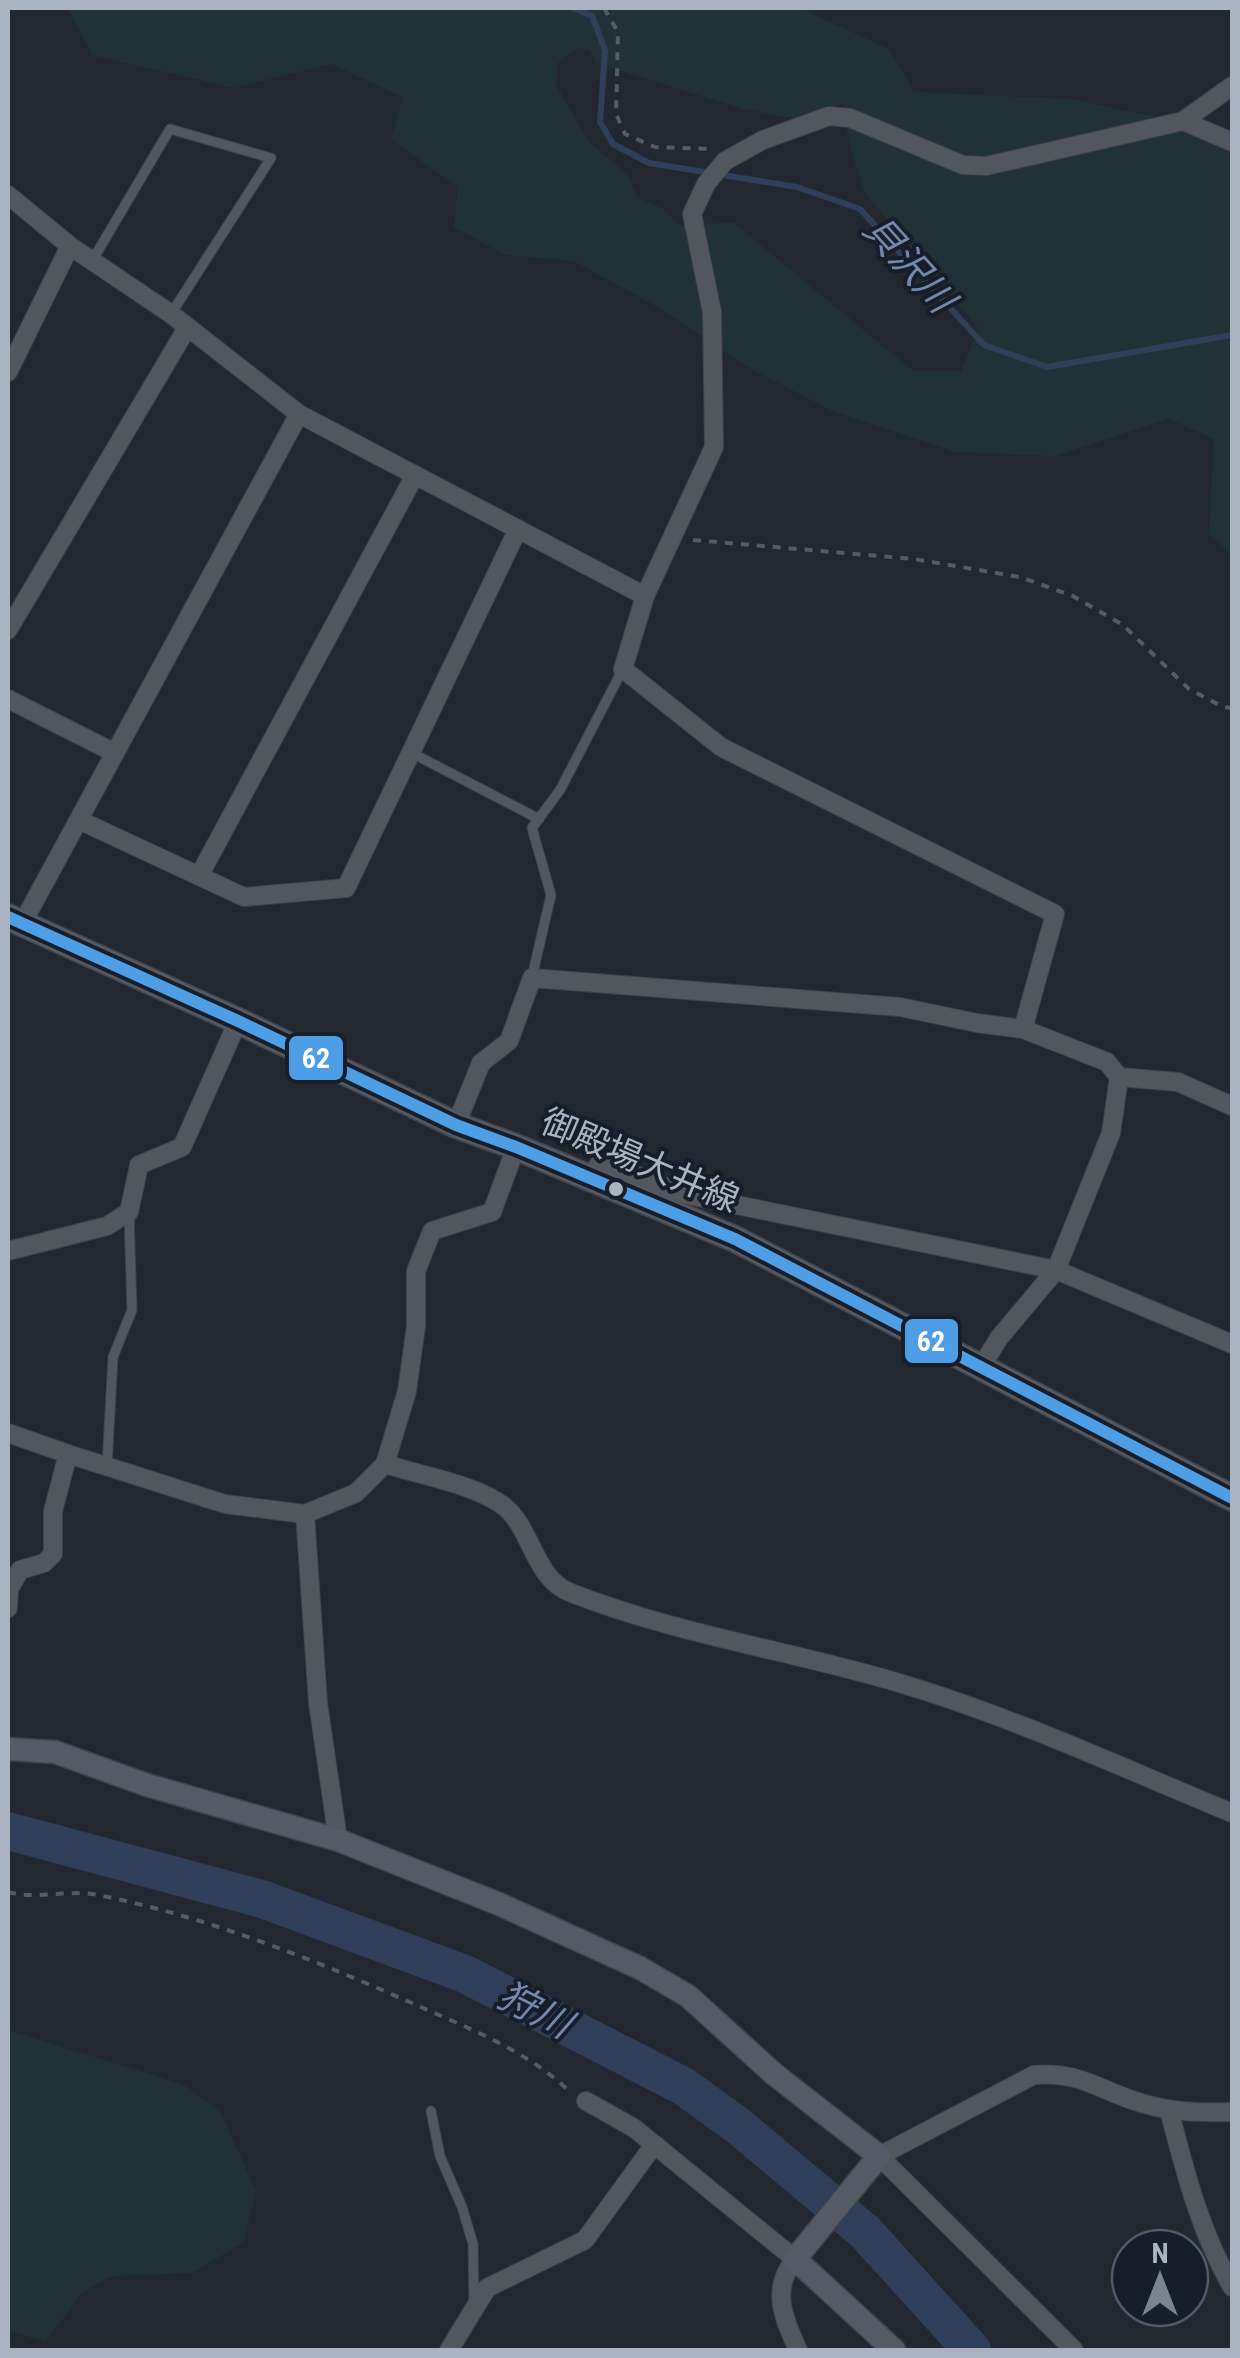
<svg xmlns="http://www.w3.org/2000/svg" width="1240" height="2358" font-family="'Roboto Condensed','Noto Sans JP',sans-serif">
	<style>
		.green { fill: #203235; fill-rule: evenodd }
		.lines { fill: none; stroke-linecap: round; stroke-linejoin: round }
		.stream { stroke: #2f3f59; stroke-width: 6 }
		.river { stroke: #2f3f59; stroke-width: 38 }
		.lane-casing { stroke: #3f4249; stroke-width: 11 }
		.street-casing { stroke: #3f4249; stroke-width: 20 }
		.secondary-casing { stroke: #3f4249; stroke-width: 25 }
		.primary-casing { stroke: #40454d; stroke-width: 28 }
		.path { stroke: #565a62; stroke-width: 4; stroke-dasharray: 8 8; stroke-linecap: butt }
		.lane { stroke: #52575e; stroke-width: 9 }
		.street { stroke: #52575e; stroke-width: 18 }
		.secondary { stroke: #565a64; stroke-width: 22 }
		.primary { stroke: #555961; stroke-width: 25 }
		.bus-1-casing { stroke: #171e2a; stroke-width: 20 }
		.bus-1 { stroke: #4d9ee5; stroke-width: 12 }
		.bus-dot { fill: #abb3c3; stroke: #171e2a; stroke-width: 4 }
		.labels { text-anchor: middle; dominant-baseline: central; stroke-width: 8; stroke-linejoin: round; paint-order: stroke }
		.street-label { font-size: 35px; fill: #abb3c3; stroke: #171e2a }
		.water-label { font-size: 38px; font-style: italic; fill: #7288ad; stroke: #171e2a }
		.line-badge { stroke: #171e2a; stroke-width: 4 }
		.badge-label { font-size: 28px; text-anchor: middle; font-weight: bold; fill: #fff }
	</style>
	<rect width="100%" height="100%" fill="#232830"/>
	<g class="green">
		<path d="M 68,8 L 800,8 L 889,49 L 914,92 L 1070,99 L 1232,133 L 1232,555 L 1209,534 L 1214,439 L 1169,419 L 1054,456 L 956,452 L 837,413 L 751,369 L 661,309 L 574,261 L 505,255 L 454,227 L 458,187 L 391,140 L 403,97 L 331,64 L 234,88 L 92,55 ZM 577,48 L 589,50 L 596,63 L 743,109 L 798,119 L 843,103 L 848,139 L 864,192 L 979,329 L 961,371 L 913,371 L 733,222 L 681,226 L 663,209 L 637,197 L 629,176 L 589,142 L 556,85 L 558,63 Z"/>
		<path d="M 8,2030 L 185,2085 L 221,2113 L 256,2191 L 244,2242 L 192,2273 L 111,2276 L 83,2292 L 45,2342 L 8,2330 Z"/>
	</g>
	<g class="lines">
		<path class="stream" d="M 573,8 L 592,16 L 605,50 L 600,122 L 613,144 L 649,163 L 797,187 L 860,209 L 984,345 L 1047,367 L 1232,335"/>
		<path class="river" d="M 8,1831 L 262,1899 L 465,1974 L 683,2086 L 737,2125 L 865,2232 L 972,2350"/>
		<g class="lane-casing">
			<g id="lane">
				<path d="M 92,261 L 170,129 L 271,158 L 171,314"/>
				<path d="M 410,752 L 539,819"/>
				<path d="M 532,977 L 551,895 L 532,828 L 560,790 L 623,669"/>
				<path d="M 107,1466 L 113,1357 L 132,1310 L 129,1212"/>
				<path d="M 431,2111 L 440,2156 L 462,2207 L 473,2244 L 474,2301"/>
			</g>
		</g>
		<g class="street-casing">
			<g id="street">
				<path d="M 1183,121 L 1232,142"/>
				<path d="M 8,195 L 70,246 L 171,314 L 299,414 L 645,596"/>
				<path d="M 8,372 L 70,246"/>
				<path d="M 8,630 L 187,328"/>
				<path d="M 8,699 L 115,753"/>
				<path d="M 79,820 L 244,897 L 346,888 L 518,529"/>
				<path d="M 199,876 L 415,475"/>
				<path d="M 22,924 L 299,414"/>
				<path d="M 1023,1029 L 1055,914 L 721,747 L 623,669 L 645,596 L 714,447 L 712,312 L 692,214 L 706,184 L 725,161 L 763,140 L 829,116 L 850,118 L 963,165 L 986,166 L 1183,121 L 1232,86"/>
				<path d="M 456,1125 L 481,1063 L 509,1041 L 532,978 L 900,1007 L 977,1023 L 1023,1029 L 1107,1062 L 1119,1077 L 1178,1082 L 1232,1106"/>
				<path d="M 590,1178 L 601,1161 L 683,1194 L 1056,1270 L 1232,1344"/>
				<path d="M 8,1251 L 107,1226 L 129,1212 L 139,1165 L 182,1147 L 238,1021"/>
				<path d="M 981,1367 L 999,1338 L 1056,1270 L 1111,1133 L 1119,1077"/>
				<path d="M 8,1433 L 68,1454"/>
				<path d="M 385,1464 C 419,1475 479,1485 506,1508 C 531,1529 535,1578 569,1592 C 677,1635 795,1651 906,1685 C 1018,1719 1125,1769 1232,1813"/>
				<path d="M 305,1514 L 318,1703 L 338,1840"/>
				<path d="M 8,1608 L 9,1589 L 20,1570 L 44,1563 L 53,1554 L 53,1511 L 68,1454 L 225,1504 L 305,1514 L 356,1493 L 385,1464 L 407,1391 L 416,1326 L 416,1271 L 432,1231 L 492,1212 L 516,1147"/>
				<path d="M 586,2101 L 634,2128 L 795,2259 C 770,2290 784,2318 798,2350"/>
				<path d="M 1169,2110 C 1185,2172 1200,2231 1232,2287"/>
				<path d="M 449,2350 L 487,2288 L 585,2240 L 648,2153 L 657,2146"/>
				<path d="M 1074,2350 L 879,2156 L 1034,2075 C 1075,2071 1095,2087 1132,2100 C 1165,2112 1197,2113 1232,2112"/>
			</g>
		</g>
		<g class="secondary-casing">
			<path id="secondary" d="M 8,1749 L 55,1752 L 147,1785 L 338,1840 L 499,1904 L 640,1968 L 688,1996 L 774,2074 L 879,2156 L 795,2259 L 894,2350"/>
		</g>
		<g class="primary-casing">
			<path id="primary" d="M 8,917 L 238,1021 L 456,1125 L 516,1147 L 735,1239 L 1232,1498"/>
		</g>
		<g class="path">
			<path d="M 604,8 L 618,32 L 616,114 L 625,134 L 655,147 L 711,149"/>
			<path d="M 693,540 L 914,559 L 1020,577 L 1073,596 L 1123,625 L 1189,689 L 1223,707 L 1232,708"/>
			<path d="M 8,1892 C 37,1900 68,1889 98,1895 C 209,1917 320,1962 423,2008 C 473,2030 528,2052 568,2090"/>
		</g>
		<use href="#lane" class="lane"/>
		<use href="#street" class="street"/>
		<use href="#secondary" class="secondary"/>
		<use href="#primary" class="primary"/>
		<g class="bus-1-casing">
			<path id="bus-1" d="M 8,917 L 238,1021 L 456,1125 L 516,1147 L 735,1239 L 1232,1498"/>
		</g>
		<use href="#bus-1" class="bus-1"/>
	</g>
	<circle class="bus-dot" cx="616" cy="1189" r="9"/>
	<g class="labels">
		<g class="street-label">
			<text transform="translate(640 1161) rotate(23)">御殿場大井線</text>
		</g>
		<g class="water-label">
			<text transform="translate(909 264) rotate(48)">貝沢川</text>
			<text transform="translate(535 2010) rotate(27)">狩川</text>
		</g>
	</g>
	<g class="line-badge">
		<rect x="287" y="1034" width="58" height="48" rx="10" fill="#4d9ee5"/>
		<rect x="903" y="1317" width="57" height="48" rx="10" fill="#4d9ee5"/>
	</g>
	<g class="badge-label">
		<text x="316" y="1068">62</text>
		<text x="931" y="1351">62</text>
	</g>
	<rect width="1240" height="2358" fill="none" stroke="#abb3c3" stroke-width="20"/>
	<g transform="translate(1160 2278)"><circle r="48" fill="#171e2a" stroke="#525a67" stroke-width="2.5"/>
	<path d="M0-8L18 38L0 25L-18 38Z" fill="#7b8290"/>
	<text y="-15" font-size="28" font-weight="bold" text-anchor="middle" fill="#abb3c3">N</text>
	</g>
</svg>
